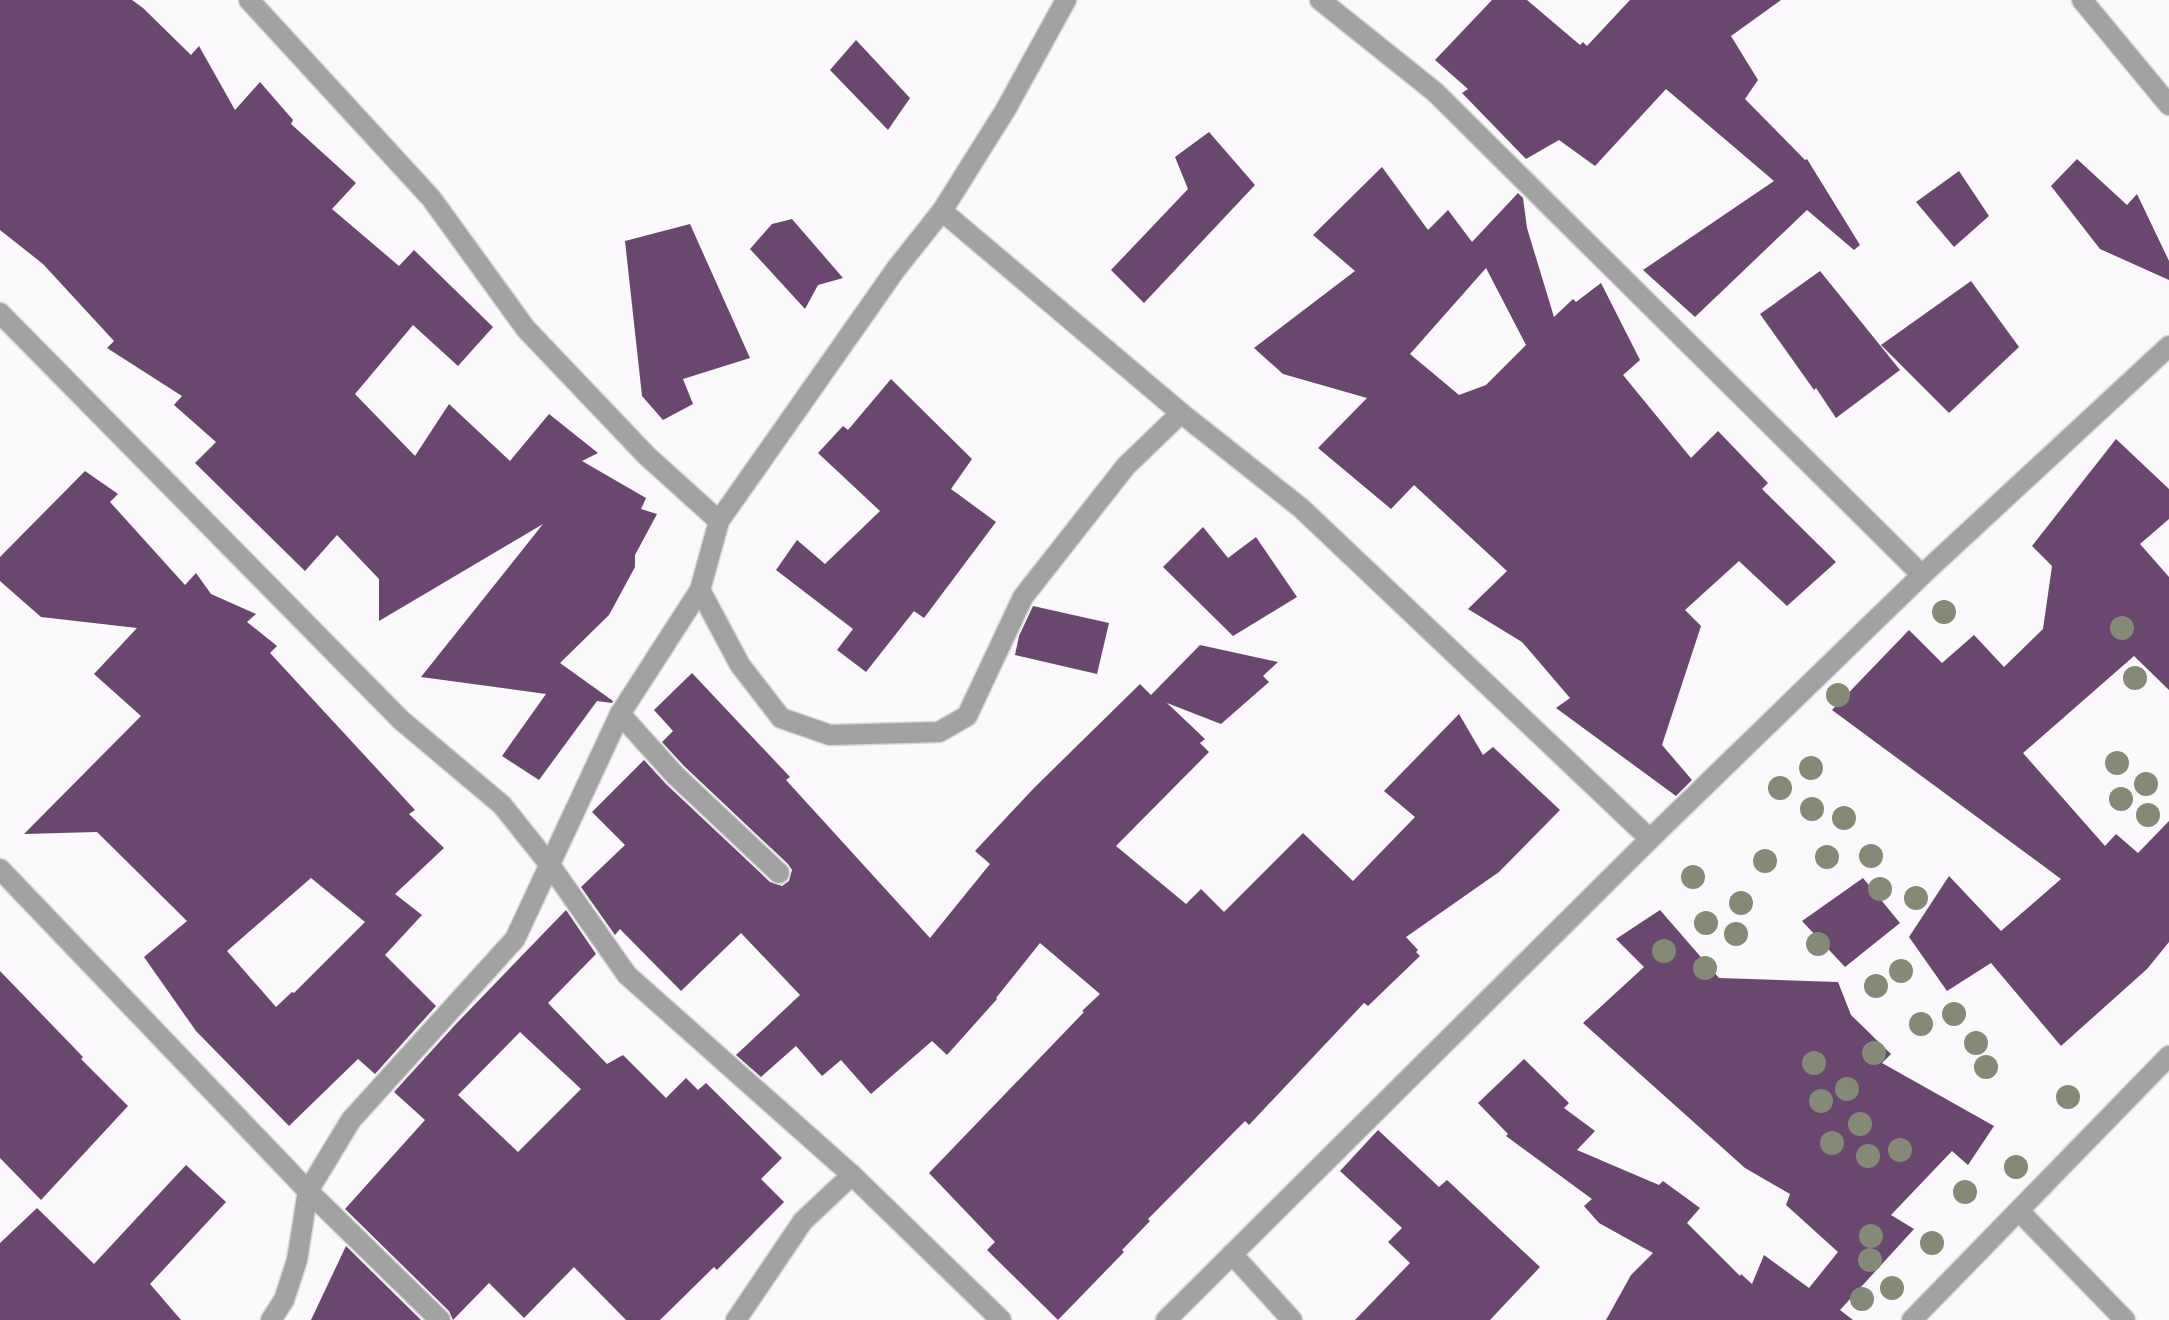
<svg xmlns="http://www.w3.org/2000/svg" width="2169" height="1320" font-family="Lora,serif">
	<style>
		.building { fill: #69476e; fill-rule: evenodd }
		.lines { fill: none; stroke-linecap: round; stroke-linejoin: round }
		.minor-casing { stroke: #d8d6d9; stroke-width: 23 }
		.tertiary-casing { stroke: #d8d6d9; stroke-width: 23 }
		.minor { stroke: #a3a2a3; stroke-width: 20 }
		.tertiary { stroke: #a3a2a3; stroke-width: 20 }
		.tree { fill: #848a76 }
	</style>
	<rect width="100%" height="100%" fill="#fbf9fc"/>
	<g class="building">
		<path d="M 0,0 L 132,0 L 143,8 L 191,55 L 199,46 L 235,110 L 260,82 L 293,120 L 291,124 L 356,183 L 332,209 L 399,266 L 414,250 L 493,327 L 458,366 L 413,325 L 355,394 L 415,456 L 449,404 L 510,461 L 549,414 L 598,453 L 582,461 L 646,498 L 641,509 L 657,514 L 635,555 L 635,567 L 609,615 L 560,663 L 613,701 L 612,703 L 597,701 L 539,780 L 502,756 L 546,694 L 421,677 L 543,524 L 379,621 L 379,579 L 337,535 L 305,571 L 195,463 L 216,442 L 174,405 L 182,396 L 107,348 L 114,341 L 43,264 L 0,230 Z"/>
		<path d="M 1492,0 L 1527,0 L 1580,45 L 1583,42 L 1587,46 L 1630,0 L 1781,0 L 1731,36 L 1758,80 L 1745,99 L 1805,160 L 1807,159 L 1860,245 L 1854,250 L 1807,210 L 1695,317 L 1643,270 L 1774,181 L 1666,89 L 1595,166 L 1559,140 L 1526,159 L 1462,93 L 1468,89 L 1435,60 Z"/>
		<path d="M 856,40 L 910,98 L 888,130 L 830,70 Z"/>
		<path d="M 1209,132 L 1255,185 L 1144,303 L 1111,270 L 1188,189 L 1175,157 Z"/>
		<path d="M 2077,159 L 2127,205 L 2137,194 L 2169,261 L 2169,280 L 2100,249 L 2051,186 Z"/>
		<path d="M 1382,167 L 1428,230 L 1448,210 L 1472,242 L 1518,193 L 1523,198 L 1527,228 L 1554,317 L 1573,299 L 1576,302 L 1601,283 L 1640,360 L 1623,375 L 1691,458 L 1718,431 L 1768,483 L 1762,489 L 1836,562 L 1787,606 L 1739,561 L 1685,610 L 1701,626 L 1662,745 L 1692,780 L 1676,796 L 1556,708 L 1570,698 L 1522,642 L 1468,609 L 1507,571 L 1414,485 L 1391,509 L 1318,448 L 1367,398 L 1283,374 L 1254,348 L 1355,271 L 1313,235 ZM 1486,268 L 1526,345 L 1486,385 L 1459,395 L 1410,354 Z"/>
		<path d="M 1959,171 L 1989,216 L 1954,247 L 1916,202 Z"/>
		<path d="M 792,219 L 843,278 L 818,285 L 805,309 L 750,249 L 772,224 Z"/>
		<path d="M 690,224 L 750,358 L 683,379 L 693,404 L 663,420 L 642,396 L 625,241 Z"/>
		<path d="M 1820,271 L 1900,370 L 1836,418 L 1816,388 L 1814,390 L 1760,314 Z"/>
		<path d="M 1971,281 L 2019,347 L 1949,413 L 1881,345 Z"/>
		<path d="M 891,379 L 972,459 L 951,489 L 996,522 L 924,618 L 914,611 L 866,672 L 837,650 L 853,629 L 776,570 L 797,540 L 825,564 L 880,511 L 818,453 L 843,426 L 848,430 Z"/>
		<path d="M 2116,439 L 2169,489 L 2169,519 L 2140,544 L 2169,577 L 2169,690 L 2134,656 L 2023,753 L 2105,846 L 2116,834 L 2138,853 L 2169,821 L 2169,942 L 2147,969 L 2061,1046 L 1991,963 L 1947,991 L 1909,937 L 1949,876 L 2001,931 L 2061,879 L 1832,710 L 1909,630 L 1942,663 L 1974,635 L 2004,667 L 2043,629 L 2052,566 L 2032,546 Z"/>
		<path d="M 85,471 L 118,494 L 110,502 L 185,585 L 196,573 L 211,594 L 256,614 L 247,622 L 277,646 L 270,653 L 415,810 L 409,814 L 444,848 L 395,894 L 422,915 L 385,955 L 436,1006 L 375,1074 L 358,1059 L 289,1126 L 196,1031 L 144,957 L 187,921 L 97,832 L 24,834 L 141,716 L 94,674 L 137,628 L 41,617 L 0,581 L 0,557 ZM 311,878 L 365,922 L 294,993 L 292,992 L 276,1007 L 227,951 Z"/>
		<path d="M 1203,527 L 1228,558 L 1256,537 L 1297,597 L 1233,636 L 1163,567 Z"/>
		<path d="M 1033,606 L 1109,623 L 1097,674 L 1015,655 L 1019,636 Z"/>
		<path d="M 1200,645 L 1278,662 L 1263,676 L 1269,682 L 1221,724 L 1167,703 L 1205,739 L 1200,743 L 1209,752 L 1116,846 L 1186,904 L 1201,889 L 1224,912 L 1303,833 L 1353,881 L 1415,817 L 1384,791 L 1459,714 L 1483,755 L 1493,747 L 1560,810 L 1499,872 L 1406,937 L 1418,950 L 1416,952 L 1420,956 L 1368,1006 L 1364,1003 L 1249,1125 L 1245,1121 L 1148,1219 L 1150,1221 L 1122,1250 L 1124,1252 L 1058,1320 L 987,1250 L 995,1242 L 929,1173 L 1084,1012 L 1082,1011 L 1100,994 L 1040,943 L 996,998 L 997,999 L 947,1055 L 932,1041 L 871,1094 L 841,1060 L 822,1076 L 796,1046 L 761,1077 L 736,1055 L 800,995 L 741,933 L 681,991 L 620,929 L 615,935 L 581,887 L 625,845 L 592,812 L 644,760 L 666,784 L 770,882 L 782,886 L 789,881 L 792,870 L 788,864 L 684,766 L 662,742 L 673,731 L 654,710 L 692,673 L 790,777 L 786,780 L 930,938 L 990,864 L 975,851 L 1034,788 L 1140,684 L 1151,695 Z"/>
		<path d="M 1863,878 L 1900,923 L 1845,967 L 1802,921 Z"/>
		<path d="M 566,910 L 596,954 L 548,1003 L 607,1064 L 623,1055 L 666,1098 L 686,1078 L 698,1090 L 706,1083 L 782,1158 L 761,1179 L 784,1202 L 717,1270 L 714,1267 L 660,1320 L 626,1320 L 574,1267 L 524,1318 L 489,1283 L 453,1320 L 449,1311 L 345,1209 L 425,1120 L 394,1092 L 455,1025 ZM 520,1032 L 581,1089 L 518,1152 L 458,1095 Z"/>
		<path d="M 1660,910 L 1719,978 L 1838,982 L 1851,1015 L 1891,1054 L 1882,1063 L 1994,1126 L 1968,1165 L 1952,1151 L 1891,1215 L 1914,1229 L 1840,1310 L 1853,1320 L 1606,1320 L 1631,1275 L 1653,1253 L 1599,1223 L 1584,1206 L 1592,1199 L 1506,1136 L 1508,1134 L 1478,1103 L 1524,1059 L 1569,1103 L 1564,1108 L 1595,1131 L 1577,1150 L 1659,1185 L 1663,1181 L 1700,1208 L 1687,1223 L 1740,1276 L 1741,1274 L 1752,1284 L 1764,1255 L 1809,1288 L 1838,1252 L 1786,1205 L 1790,1194 L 1745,1168 L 1583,1023 L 1644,967 L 1616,939 Z"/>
		<path d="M 0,971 L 83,1057 L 81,1059 L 128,1106 L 41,1200 L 0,1158 Z"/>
		<path d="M 1378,1130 L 1439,1187 L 1447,1180 L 1540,1267 L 1490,1320 L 1355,1320 L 1410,1263 L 1388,1242 L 1402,1228 L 1340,1171 Z"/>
		<path d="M 186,1165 L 226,1202 L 150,1284 L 181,1320 L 0,1320 L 0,1243 L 37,1208 L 94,1264 Z"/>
		<path d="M 346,1246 L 421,1320 L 311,1320 Z"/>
	</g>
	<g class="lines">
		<g class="minor-casing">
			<g id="minor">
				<path d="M 249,0 L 431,198 L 526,329 L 647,456 L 719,521"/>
				<path d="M 1320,0 L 1435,92 L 1922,575"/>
				<path d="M 942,211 L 1181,413 L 1301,508 L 1650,839"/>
				<path d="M 0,313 L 401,720 L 502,805 L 550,865 L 627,975 L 852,1175 L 1001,1320"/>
				<path d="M 700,590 L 740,665 L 781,718 L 830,735 L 939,732 L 967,716 L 1023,597 L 1126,466 L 1181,413"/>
				<path d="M 620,714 L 675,775 L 779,873"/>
				<path d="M 0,869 L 308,1191 L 440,1320"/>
				<path d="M 2019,1211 L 2125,1320"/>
				<path d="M 1232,1254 L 1292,1320"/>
				<path d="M 271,1320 L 284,1300 L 297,1260 L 308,1191 L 351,1120 L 515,939 L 620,714 L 700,590 L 719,521 L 896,269 L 942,211 L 1006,109 L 1066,0"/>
				<path d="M 736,1320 L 803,1221 L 852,1175"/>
				<path d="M 1166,1320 L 1650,839 L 1922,575 L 2169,346"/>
				<path d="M 1912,1320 L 2169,1056"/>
			</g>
		</g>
		<g class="tertiary-casing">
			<path id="tertiary" d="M 2082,0 L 2169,105"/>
		</g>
		<use href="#minor" class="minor"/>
		<use href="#tertiary" class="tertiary"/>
	</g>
	<g class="tree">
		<circle cx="1944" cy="612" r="12"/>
		<circle cx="2122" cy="628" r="12"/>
		<circle cx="2135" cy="678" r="12"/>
		<circle cx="1838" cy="695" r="12"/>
		<circle cx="2117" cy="763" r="12"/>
		<circle cx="1811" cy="768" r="12"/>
		<circle cx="2146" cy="784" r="12"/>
		<circle cx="1780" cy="788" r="12"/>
		<circle cx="2121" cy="799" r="12"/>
		<circle cx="1812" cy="809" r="12"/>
		<circle cx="2148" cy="815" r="12"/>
		<circle cx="1844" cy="818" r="12"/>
		<circle cx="1871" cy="856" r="12"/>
		<circle cx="1827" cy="857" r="12"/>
		<circle cx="1765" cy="861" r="12"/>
		<circle cx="1693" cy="877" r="12"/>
		<circle cx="1880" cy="889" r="12"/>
		<circle cx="1916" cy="898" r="12"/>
		<circle cx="1741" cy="903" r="12"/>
		<circle cx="1706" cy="923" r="12"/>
		<circle cx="1736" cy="934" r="12"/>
		<circle cx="1818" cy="944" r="12"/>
		<circle cx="1664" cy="951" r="12"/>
		<circle cx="1705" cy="968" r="12"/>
		<circle cx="1901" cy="971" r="12"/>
		<circle cx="1876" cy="986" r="12"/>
		<circle cx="1954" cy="1014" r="12"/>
		<circle cx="1921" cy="1024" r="12"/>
		<circle cx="1976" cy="1043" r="12"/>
		<circle cx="1874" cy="1053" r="12"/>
		<circle cx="1814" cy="1063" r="12"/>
		<circle cx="1986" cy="1067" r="12"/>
		<circle cx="1847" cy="1089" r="12"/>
		<circle cx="2068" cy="1097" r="12"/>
		<circle cx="1821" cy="1101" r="12"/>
		<circle cx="1860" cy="1124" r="12"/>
		<circle cx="1832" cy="1143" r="12"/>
		<circle cx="1900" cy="1150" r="12"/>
		<circle cx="1868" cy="1156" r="12"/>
		<circle cx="2016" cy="1167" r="12"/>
		<circle cx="1965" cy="1192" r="12"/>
		<circle cx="1871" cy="1236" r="12"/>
		<circle cx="1932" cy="1243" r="12"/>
		<circle cx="1870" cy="1260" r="12"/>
		<circle cx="1892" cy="1288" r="12"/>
		<circle cx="1862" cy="1299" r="12"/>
	</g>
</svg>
